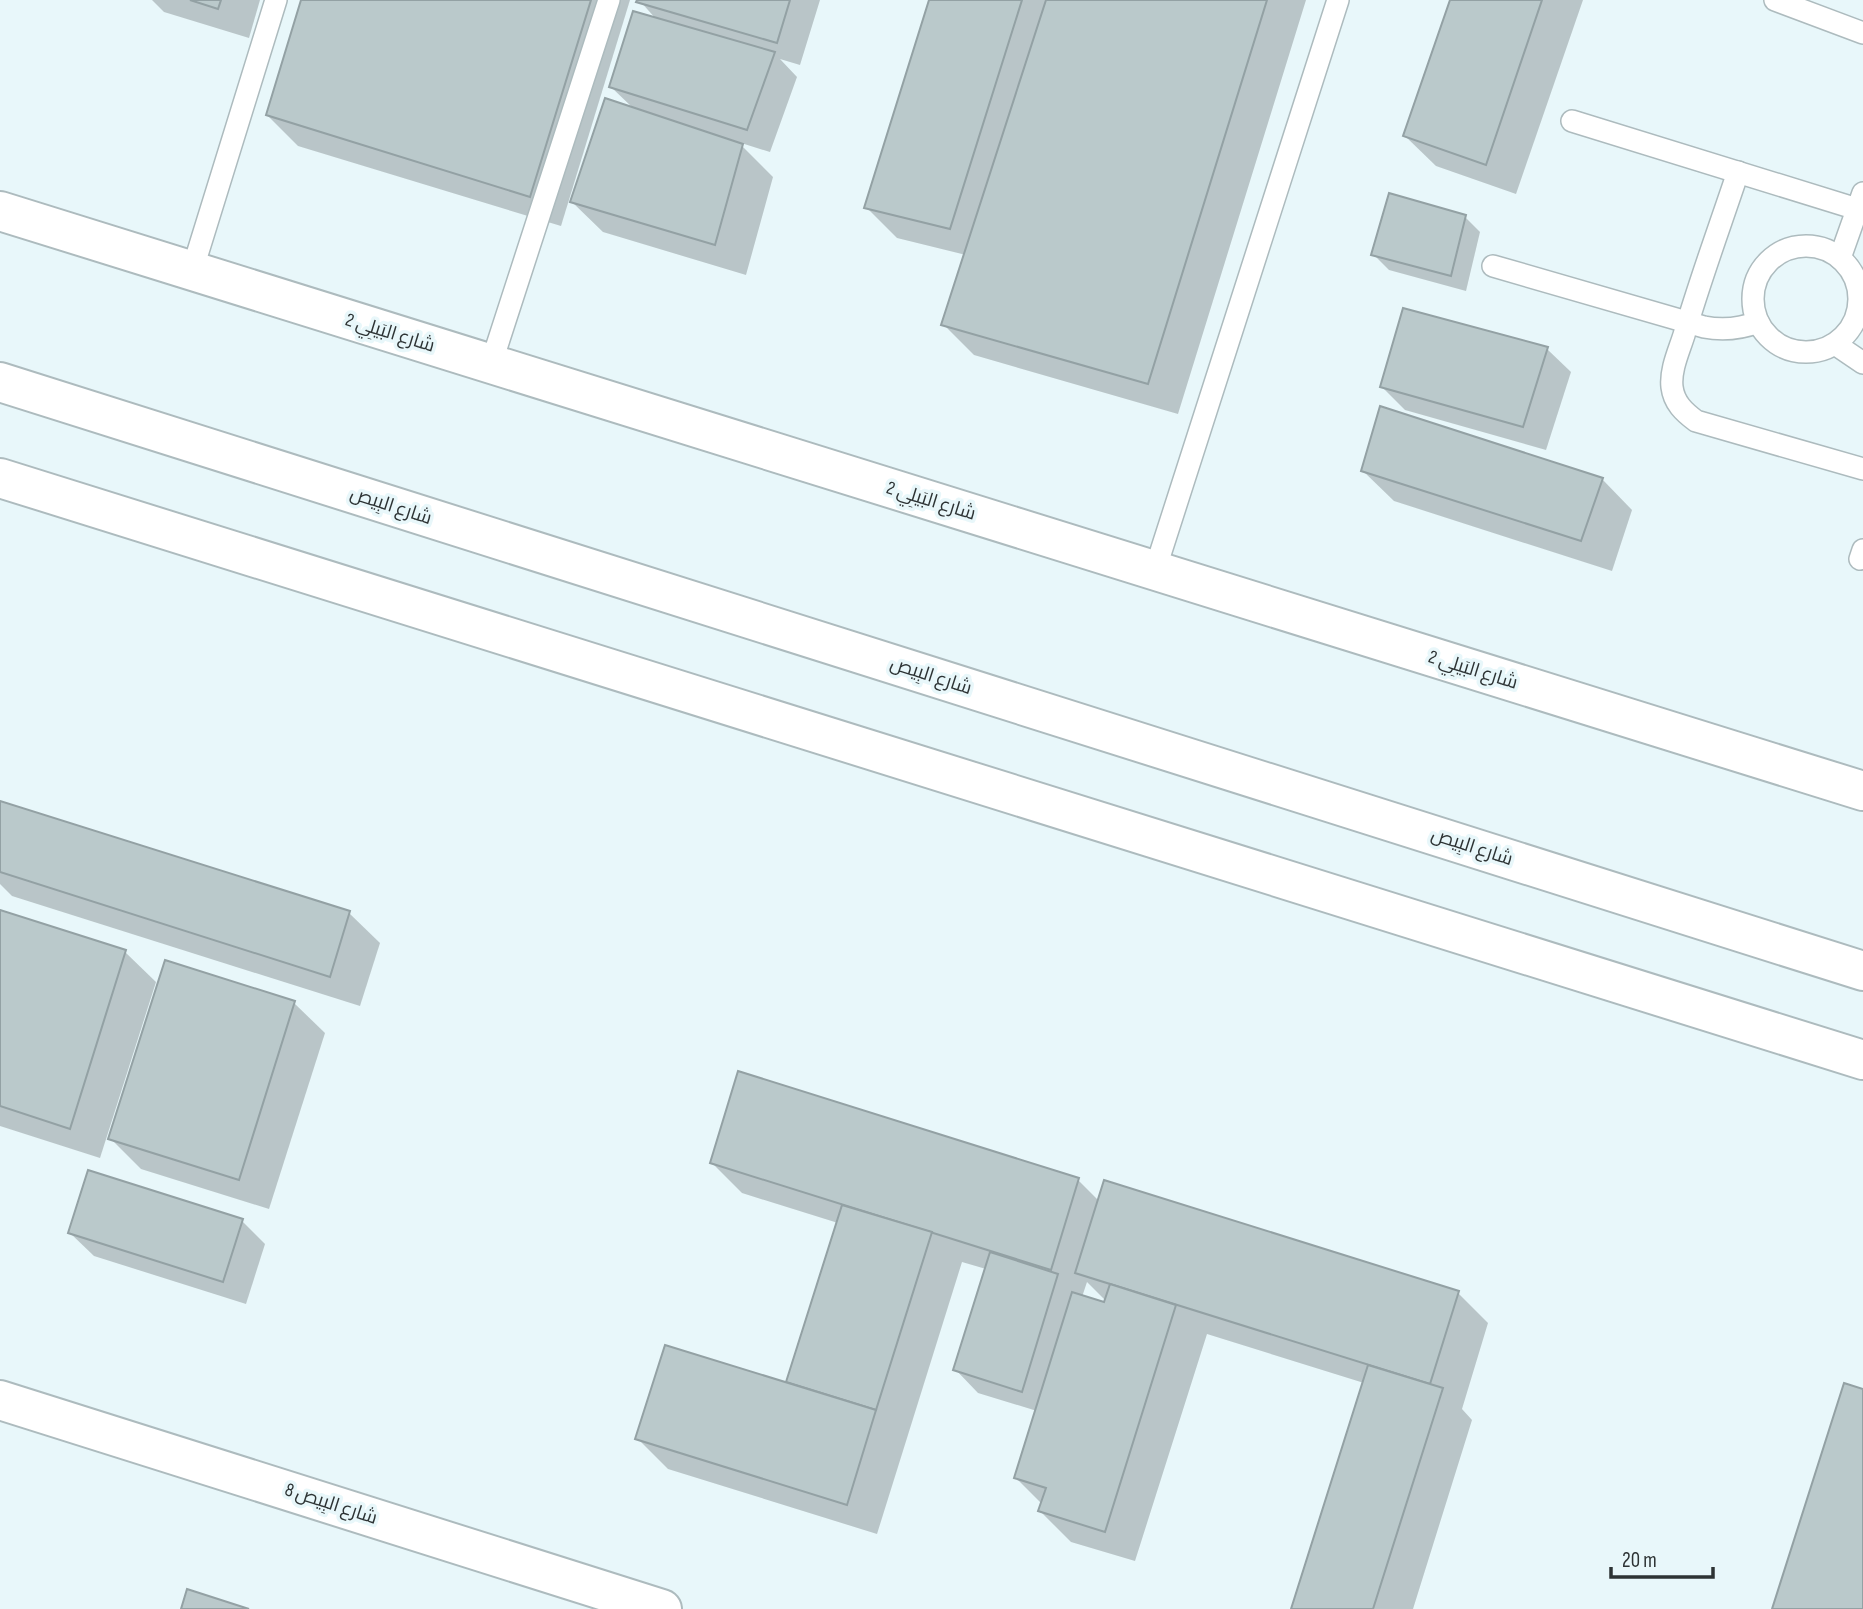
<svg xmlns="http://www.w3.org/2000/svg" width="1863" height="1609" font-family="'Sofia Sans Condensed',Cairo,sans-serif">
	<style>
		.shadow { fill: #0003; fill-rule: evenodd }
		.building { fill: #bac9cb; stroke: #93a1a4; stroke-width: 2 }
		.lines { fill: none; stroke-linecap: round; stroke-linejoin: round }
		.service-casing { stroke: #adbbbe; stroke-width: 24 }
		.minor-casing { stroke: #adbbbe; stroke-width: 42 }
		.tertiary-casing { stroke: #adbbbe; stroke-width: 42 }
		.service { stroke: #fff; stroke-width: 21 }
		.minor { stroke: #fff; stroke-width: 38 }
		.tertiary { stroke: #fff; stroke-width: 38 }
		.labels { text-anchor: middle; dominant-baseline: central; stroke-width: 7; stroke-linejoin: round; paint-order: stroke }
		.street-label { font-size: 19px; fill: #2d3334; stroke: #e8f7fa }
	</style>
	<rect width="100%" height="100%" fill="#e8f7fa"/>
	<g class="shadow">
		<path d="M 152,0 L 260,0 L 249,38 L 164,12 Z"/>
		<path d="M 303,0 L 630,0 L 561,226 L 298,146 L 267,115 Z"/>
		<path d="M 639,0 L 820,0 L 800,65 L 780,59 L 797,77 L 770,152 L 738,142 L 773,177 L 746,275 L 603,232 L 572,202 L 634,109 L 611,87 L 657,20 Z"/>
		<path d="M 931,0 L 1306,0 L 1178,414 L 974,355 L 943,324 L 966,255 L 897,238 L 866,207 Z"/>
		<path d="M 1452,0 L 1583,0 L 1516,194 L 1436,166 L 1405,136 Z"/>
		<path d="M 1465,217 L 1480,232 L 1466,291 L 1389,270 L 1373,254 Z"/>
		<path d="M 1547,349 L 1571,372 L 1546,450 L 1405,410 L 1382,387 Z"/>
		<path d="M 1363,471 L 1602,479 L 1632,510 L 1612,571 L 1394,501 Z"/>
		<path d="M 0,808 L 349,913 L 380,943 L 360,1006 L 12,896 L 0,884 Z"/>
		<path d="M 0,912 L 125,952 L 156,982 L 100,1158 L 0,1126 Z"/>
		<path d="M 294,1003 L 325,1033 L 269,1209 L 141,1169 L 110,1138 Z"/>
		<path d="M 740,1074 L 1078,1180 L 1099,1201 L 1458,1293 L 1488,1323 L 1462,1409 L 1472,1420 L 1413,1609 L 1293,1609 L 1364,1383 L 1207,1334 L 1135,1561 L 1071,1542 L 1040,1511 L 1042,1504 L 1016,1478 L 1037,1411 L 978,1393 L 955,1369 L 986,1269 L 962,1262 L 877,1534 L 668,1469 L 637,1438 L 787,1385 L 838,1223 L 742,1193 L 712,1163 ZM 1087,1282 L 1106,1301 L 1105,1304 L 1082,1297 Z"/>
		<path d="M 242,1221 L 265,1244 L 246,1304 L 94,1256 L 70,1233 Z"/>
	</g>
	<g class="building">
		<path d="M 190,0 L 221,0 L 218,9 Z"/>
		<path d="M 301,0 L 591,0 L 530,197 L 266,115 Z"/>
		<path d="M 637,0 L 790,0 L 777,43 L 636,2 Z"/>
		<path d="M 929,0 L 1022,0 L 950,229 L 864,208 Z"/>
		<path d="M 1046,0 L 1267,0 L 1148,384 L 941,325 Z"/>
		<path d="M 1450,0 L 1542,0 L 1486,165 L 1403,136 Z"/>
		<path d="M 633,11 L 775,52 L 747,130 L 609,87 Z"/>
		<path d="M 605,98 L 743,144 L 715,245 L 570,202 Z"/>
		<path d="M 1389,193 L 1466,215 L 1451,276 L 1371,255 Z"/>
		<path d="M 1403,308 L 1548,347 L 1523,427 L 1380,387 Z"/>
		<path d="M 1380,406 L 1603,478 L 1581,541 L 1361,471 Z"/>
		<path d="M 0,801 L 350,911 L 330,977 L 0,872 Z"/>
		<path d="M 0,910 L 126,950 L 70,1129 L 0,1106 Z"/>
		<path d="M 165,960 L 295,1001 L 239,1180 L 108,1139 Z"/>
		<path d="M 738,1071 L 1079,1178 L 1051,1270 L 710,1163 Z"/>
		<path d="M 88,1170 L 243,1219 L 223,1282 L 68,1233 Z"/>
		<path d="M 1104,1180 L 1459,1291 L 1430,1384 L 1075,1273 Z"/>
		<path d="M 842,1205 L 932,1232 L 876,1410 L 786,1382 Z"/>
		<path d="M 990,1252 L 1058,1274 L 1022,1392 L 953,1370 Z"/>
		<path d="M 1110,1284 L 1176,1305 L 1105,1532 L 1038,1511 L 1046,1488 L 1014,1478 L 1072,1292 L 1104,1302 Z"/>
		<path d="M 665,1345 L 876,1410 L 847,1505 L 635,1439 Z"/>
		<path d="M 1368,1365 L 1443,1388 L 1373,1609 L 1291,1609 Z"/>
		<path d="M 1844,1383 L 1863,1389 L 1863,1609 L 1772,1609 Z"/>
		<path d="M 187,1589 L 249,1609 L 181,1609 Z"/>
	</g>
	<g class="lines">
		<g class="service-casing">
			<g id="service">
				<path d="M 1775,0 L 1863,33"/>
				<path d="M 1572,121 L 1857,209"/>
				<path d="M 1738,172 C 1720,226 1700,280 1684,335 C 1679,351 1670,370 1672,387 C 1674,403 1684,412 1696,421 L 1863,469"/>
				<circle cx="1806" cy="299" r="53"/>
				<path d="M 1840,258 L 1863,193"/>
				<path d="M 1493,266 L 1704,327 C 1724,331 1740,329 1758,322"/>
				<path d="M 192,271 L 276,0"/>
				<path d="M 1835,344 L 1863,363"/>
				<path d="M 491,364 L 609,0"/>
				<path d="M 1860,559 L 1863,550"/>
				<path d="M 1155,570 L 1338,0"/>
			</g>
		</g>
		<g class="minor-casing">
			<g id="minor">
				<path d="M 0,211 L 1863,791"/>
				<path d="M 0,1400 L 662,1609"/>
			</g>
		</g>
		<g class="tertiary-casing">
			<g id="tertiary">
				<path d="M 0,382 L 1863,971"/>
				<path d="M 0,478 L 1863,1060"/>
			</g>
		</g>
		<use href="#service" class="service"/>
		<use href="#minor" class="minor"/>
		<use href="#tertiary" class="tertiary"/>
	</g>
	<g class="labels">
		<g class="street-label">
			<text transform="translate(390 333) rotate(17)">شارع البَيلِي 2</text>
			<text transform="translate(931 501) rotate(17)">شارع البَيلِي 2</text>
			<text transform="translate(391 506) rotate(18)">شارع البِيص</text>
			<text transform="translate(1473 670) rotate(17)">شارع البَيلِي 2</text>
			<text transform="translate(931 676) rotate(18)">شارع البِيص</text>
			<text transform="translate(1472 847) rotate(18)">شارع البِيص</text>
			<text transform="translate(331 1504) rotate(18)">شارع البِيص 8</text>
		</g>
	</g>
	<path d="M1611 1567v10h102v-10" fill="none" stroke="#2d3334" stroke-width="3.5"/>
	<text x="1622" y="1567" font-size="21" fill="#2d3334" stroke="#e8f7fa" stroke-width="5" paint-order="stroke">20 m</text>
</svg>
